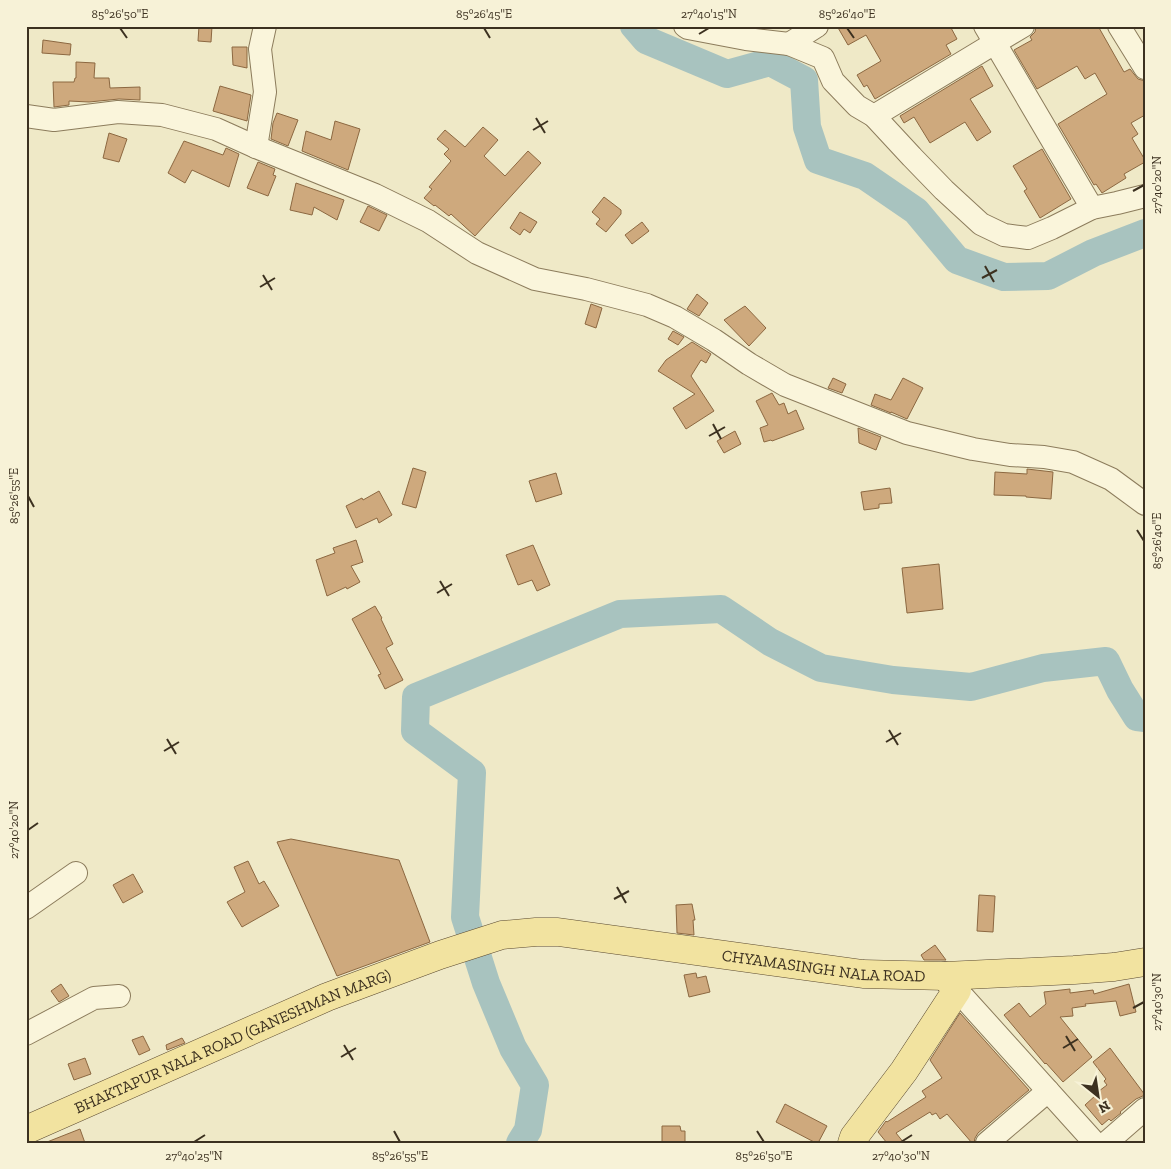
<svg xmlns="http://www.w3.org/2000/svg" width="1171" height="1169" font-family="'Zilla Slab',serif">
	<style>
		.lines { fill: none; stroke-linecap: round; stroke-linejoin: round }
		.river { stroke: #a8c3bf; stroke-width: 28 }
		.building { fill: #cea97d; stroke: #8c6841 }
		.minor-casing { stroke: #8c7c5c; stroke-width: 24 }
		.major-casing { stroke: #5a4930; stroke-width: 29 }
		.minor { stroke: #faf5db; stroke-width: 22 }
		.major { stroke: #f2e3a0; stroke-width: 28 }
		.ticks { fill: none; stroke: #3c3120; stroke-width: 2 }
		.labels { text-anchor: middle; dominant-baseline: central; stroke-width: 4; stroke-linejoin: round; paint-order: stroke }
		.street-label { font-size: 16px; fill: #3c3120; stroke: #f7f2d7 }
		.neatline { fill: none; stroke: #3c3120; stroke-width: 2 }
		.ticks-label { font-size: 12px; text-anchor: middle; fill: #3c3120 }
	</style>
	<rect width="100%" height="100%" fill="#efe9c7"/>
	<g class="lines">
		<g class="river">
			<path d="M 634,26 L 646,40 L 727,74 L 770,62 L 804,80 L 807,127 L 818,160 L 865,176 L 916,211 L 957,260 L 1004,277 L 1048,276 L 1093,253 L 1145,233"/>
			<path d="M 520,1143 L 528,1130 L 535,1085 L 513,1048 L 486,983 L 465,917 L 472,773 L 415,731 L 416,697 L 620,614 L 721,609 L 770,642 L 821,668 L 893,680 L 971,687 L 1043,668 L 1106,661 L 1120,690 L 1137,717 L 1145,718"/>
		</g>
	</g>
	<g class="building">
		<path d="M 199,26 L 212,26 L 211,42 L 198,41 Z"/>
		<path d="M 837,26 L 950,26 L 957,39 L 946,45 L 951,54 L 875,99 L 867,85 L 864,87 L 857,75 L 881,61 L 866,35 L 848,45 Z"/>
		<path d="M 1036,26 L 1098,26 L 1124,72 L 1130,69 L 1138,79 L 1145,81 L 1145,115 L 1131,123 L 1138,134 L 1132,138 L 1145,160 L 1145,162 L 1124,174 L 1126,178 L 1102,193 L 1096,184 L 1094,185 L 1058,124 L 1107,94 L 1095,73 L 1085,79 L 1077,66 L 1037,89 L 1014,50 L 1032,40 L 1030,37 L 1035,32 Z"/>
		<path d="M 43,40 L 71,44 L 70,55 L 42,53 Z"/>
		<path d="M 232,47 L 247,47 L 247,68 L 233,65 Z"/>
		<path d="M 76,62 L 95,63 L 94,78 L 109,78 L 110,88 L 140,87 L 140,100 L 119,99 L 89,102 L 69,101 L 69,105 L 54,107 L 53,82 L 74,82 L 75,78 L 76,78 Z"/>
		<path d="M 982,66 L 993,86 L 970,99 L 991,132 L 977,141 L 965,122 L 930,143 L 914,117 L 904,123 L 900,116 Z"/>
		<path d="M 220,86 L 251,95 L 247,121 L 213,111 Z"/>
		<path d="M 277,113 L 298,120 L 288,146 L 271,139 L 273,123 Z"/>
		<path d="M 335,121 L 360,129 L 348,170 L 302,151 L 306,131 L 331,140 Z"/>
		<path d="M 483,127 L 498,140 L 484,156 L 505,176 L 528,151 L 541,163 L 475,236 L 451,214 L 449,216 L 435,205 L 434,206 L 424,198 L 432,189 L 429,187 L 451,161 L 444,154 L 449,149 L 437,139 L 445,130 L 465,147 Z"/>
		<path d="M 109,133 L 127,139 L 119,162 L 103,158 Z"/>
		<path d="M 184,141 L 223,155 L 226,148 L 239,154 L 229,187 L 192,170 L 185,183 L 168,173 Z"/>
		<path d="M 1042,149 L 1071,199 L 1040,218 L 1024,191 L 1027,189 L 1013,166 Z"/>
		<path d="M 258,162 L 275,169 L 273,175 L 276,176 L 268,196 L 247,188 Z"/>
		<path d="M 296,183 L 344,200 L 337,220 L 314,207 L 312,215 L 290,210 Z"/>
		<path d="M 604,197 L 621,210 L 621,214 L 606,232 L 596,224 L 600,219 L 592,212 Z"/>
		<path d="M 368,206 L 387,215 L 379,231 L 360,222 Z"/>
		<path d="M 520,212 L 537,222 L 530,233 L 524,229 L 520,235 L 510,228 Z"/>
		<path d="M 642,222 L 649,231 L 632,244 L 625,235 Z"/>
		<path d="M 697,294 L 708,303 L 699,316 L 687,309 Z"/>
		<path d="M 591,304 L 602,308 L 596,328 L 585,324 Z"/>
		<path d="M 745,306 L 766,328 L 749,346 L 724,320 Z"/>
		<path d="M 673,331 L 684,337 L 678,345 L 668,339 Z"/>
		<path d="M 692,342 L 711,354 L 706,363 L 701,360 L 691,376 L 714,411 L 686,429 L 673,408 L 695,394 L 658,371 L 666,360 Z"/>
		<path d="M 833,378 L 846,384 L 842,393 L 828,388 Z"/>
		<path d="M 903,378 L 923,388 L 907,419 L 891,412 L 891,413 L 871,405 L 875,394 L 891,400 Z"/>
		<path d="M 772,393 L 779,405 L 784,403 L 788,414 L 796,410 L 804,429 L 772,441 L 771,440 L 764,442 L 760,428 L 768,425 L 756,401 Z"/>
		<path d="M 858,428 L 881,437 L 876,450 L 859,443 Z"/>
		<path d="M 735,431 L 741,444 L 724,453 L 717,441 Z"/>
		<path d="M 413,468 L 426,472 L 416,508 L 402,504 Z"/>
		<path d="M 1027,469 L 1053,472 L 1051,499 L 1026,497 L 1026,496 L 994,495 L 995,472 L 1027,474 Z"/>
		<path d="M 556,473 L 562,494 L 536,502 L 529,481 Z"/>
		<path d="M 890,488 L 892,503 L 879,504 L 879,508 L 864,510 L 861,492 Z"/>
		<path d="M 379,491 L 392,515 L 379,523 L 377,518 L 356,528 L 346,506 L 362,498 L 363,500 Z"/>
		<path d="M 356,540 L 363,562 L 351,566 L 360,582 L 347,589 L 346,587 L 327,596 L 316,560 L 335,553 L 333,548 Z"/>
		<path d="M 533,545 L 550,585 L 537,591 L 532,580 L 518,585 L 506,555 Z"/>
		<path d="M 939,564 L 943,609 L 907,613 L 902,568 Z"/>
		<path d="M 375,606 L 382,618 L 381,619 L 393,644 L 386,648 L 403,680 L 385,689 L 378,675 L 381,674 L 352,619 Z"/>
		<path d="M 291,839 L 399,860 L 430,942 L 337,976 L 277,842 Z"/>
		<path d="M 248,861 L 259,884 L 264,881 L 279,906 L 242,927 L 227,902 L 245,892 L 234,867 Z"/>
		<path d="M 133,874 L 143,892 L 123,903 L 113,885 Z"/>
		<path d="M 979,895 L 995,896 L 993,932 L 977,931 Z"/>
		<path d="M 692,904 L 695,920 L 693,920 L 694,935 L 677,933 L 676,905 Z"/>
		<path d="M 935,945 L 946,960 L 924,960 L 921,955 Z"/>
		<path d="M 696,973 L 697,978 L 706,976 L 710,992 L 689,997 L 684,975 Z"/>
		<path d="M 61,984 L 69,996 L 59,1002 L 51,991 Z"/>
		<path d="M 1129,984 L 1136,1012 L 1120,1016 L 1116,1001 L 1085,1004 L 1086,1006 L 1072,1008 L 1073,1016 L 1060,1017 L 1092,1057 L 1063,1082 L 1046,1063 L 1045,1064 L 1004,1015 L 1019,1003 L 1030,1017 L 1046,1004 L 1044,992 L 1070,989 L 1070,993 L 1093,990 L 1094,994 Z"/>
		<path d="M 960,1013 L 1029,1090 L 978,1133 L 975,1138 L 974,1143 L 972,1143 L 947,1114 L 940,1119 L 936,1113 L 932,1115 L 930,1112 L 896,1133 L 904,1143 L 887,1143 L 878,1132 L 886,1121 L 887,1122 L 926,1097 L 922,1091 L 942,1078 L 930,1060 Z"/>
		<path d="M 143,1036 L 150,1050 L 139,1055 L 132,1040 Z"/>
		<path d="M 182,1038 L 185,1043 L 167,1050 L 166,1045 Z"/>
		<path d="M 1110,1048 L 1145,1095 L 1136,1099 L 1120,1112 L 1121,1113 L 1111,1121 L 1109,1119 L 1102,1125 L 1085,1105 L 1096,1095 L 1095,1094 L 1107,1085 L 1104,1081 L 1106,1079 L 1093,1062 Z"/>
		<path d="M 85,1058 L 91,1074 L 74,1080 L 68,1064 Z"/>
		<path d="M 785,1104 L 827,1126 L 818,1143 L 816,1143 L 776,1122 Z"/>
		<path d="M 662,1126 L 680,1126 L 681,1131 L 685,1131 L 685,1143 L 662,1143 Z"/>
		<path d="M 80,1129 L 85,1143 L 47,1143 L 47,1142 Z"/>
	</g>
	<g class="lines">
		<g class="minor-casing">
			<g id="minor">
				<path d="M 685,26 L 688,28 L 746,39 L 789,44 L 823,58 L 833,81 L 857,106 L 874,116 L 912,157 L 944,190 L 981,224 L 1004,235 L 1028,238 L 1052,228 L 1092,208 L 1117,203 L 1145,196"/>
				<path d="M 985,26 L 1092,208"/>
				<path d="M 1119,26 L 1145,68"/>
				<path d="M 789,44 L 817,26"/>
				<path d="M 26,116 L 54,120 L 118,112 L 162,115 L 216,129 L 256,147 L 375,195 L 428,221 L 477,253 L 535,279 L 586,289 L 647,305 L 675,317 L 714,340 L 749,364 L 785,385 L 907,433 L 973,449 L 1010,455 L 1044,457 L 1073,462 L 1111,479 L 1145,504"/>
				<path d="M 874,116 L 1023,26"/>
				<path d="M 256,147 L 265,92 L 260,49 L 265,26"/>
				<path d="M 26,908 L 76,873"/>
				<path d="M 957,990 L 1095,1143"/>
				<path d="M 26,1034 L 94,998 L 119,996"/>
				<path d="M 987,1143 L 1048,1091"/>
				<path d="M 1106,1143 L 1145,1109"/>
			</g>
		</g>
		<g class="major-casing">
			<g id="major">
				<path id="s1" d="M 26,1130 L 327,997 L 440,955 L 502,935 L 536,932 L 558,932 L 863,974 L 945,976 L 1074,970 L 1114,967 L 1145,962"/>
				<path d="M 852,1143 L 854,1137 L 904,1071 L 957,990 L 945,976"/>
			</g>
		</g>
		<use href="#minor" class="minor"/>
		<use href="#major" class="major"/>
	</g>
	<path class="ticks" d="M 120,28 L 127,38M 484,28 L 490,38M 847,28 L 854,38M 699,34 L 709,28M 536,118 L 545,133M 533,130 L 548,121M 1133,191 L 1144,185M 985,266 L 994,282M 263,275 L 272,290M 982,278 L 997,270M 260,287 L 275,278M 713,424 L 721,439M 709,436 L 725,427M 28,496 L 34,507M 1137,530 L 1144,541M 440,581 L 449,596M 437,593 L 452,584M 889,730 L 898,745M 167,739 L 176,754M 886,742 L 901,733M 164,751 L 179,742M 28,830 L 38,823M 617,887 L 626,903M 614,899 L 629,891M 1133,1008 L 1144,1002M 1066,1036 L 1075,1051M 344,1045 L 353,1060M 1063,1048 L 1078,1039M 341,1057 L 356,1048M 394,1131 L 400,1142M 757,1131 L 764,1142M 194,1142 L 205,1135M 901,1142 L 912,1135"/>
	<g class="labels">
		<g class="street-label">
			<text stroke="none"><textPath href="#s1" startOffset="839">CHYAMASINGH NALA ROAD</textPath></text>
			<text stroke="none"><textPath href="#s1" startOffset="225">BHAKTAPUR NALA ROAD (GANESHMAN MARG)</textPath></text>
		</g>
	</g>
	<rect width="1171" height="1169" fill="none" stroke="#f7f2d7" stroke-width="55"/>
	<g transform="translate(1098 1096) rotate(150)" stroke="#f7f2d7" stroke-width="4" paint-order="stroke">
	<path d="M0-4L9 19L0 12L-9 19Z" fill="#3c3120"/>
	<text y="-8" font-size="14" font-weight="bold" text-anchor="middle" fill="#3c3120">N</text>
	</g>
	<rect x="28" y="28" width="1116" height="1114" class="neatline"/>
	<g class="ticks-label">
		<text x="120" y="18">85°26'50"E</text>
		<text x="484" y="18">85°26'45"E</text>
		<text x="709" y="18">27°40'15"N</text>
		<text x="847" y="18">85°26'40"E</text>
		<text transform="translate(1157 185) rotate(-90)" y="4">27°40'20"N</text>
		<text transform="translate(14 496) rotate(-90)" y="4">85°26'55"E</text>
		<text transform="translate(1157 541) rotate(-90)" y="4">85°26'40"E</text>
		<text transform="translate(14 830) rotate(-90)" y="4">27°40'20"N</text>
		<text transform="translate(1157 1002) rotate(-90)" y="4">27°40'30"N</text>
		<text x="194" y="1160">27°40'25"N</text>
		<text x="400" y="1160">85°26'55"E</text>
		<text x="764" y="1160">85°26'50"E</text>
		<text x="901" y="1160">27°40'30"N</text>
	</g>
</svg>
